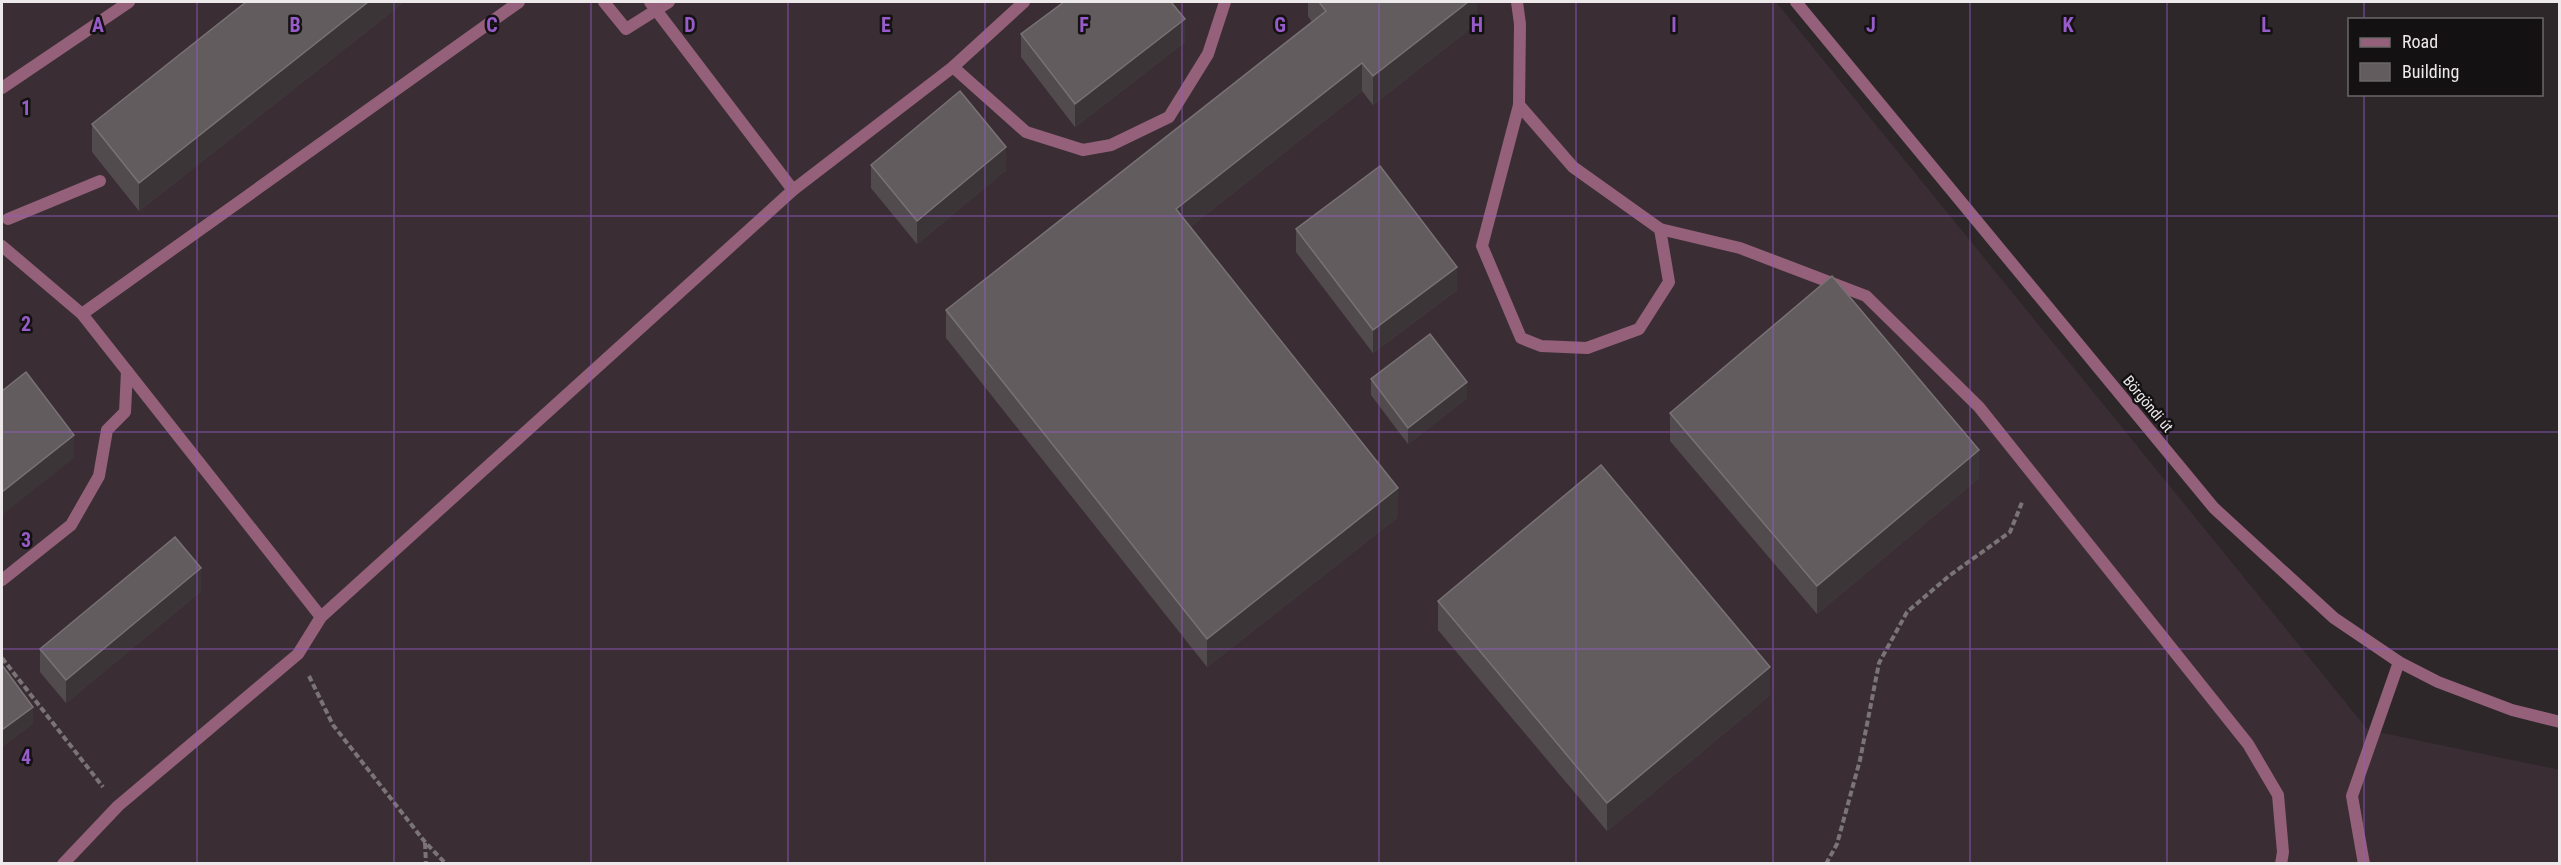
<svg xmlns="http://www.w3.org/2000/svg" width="2561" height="865" font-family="'Roboto Condensed',sans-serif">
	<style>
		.built { fill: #3a2e34 }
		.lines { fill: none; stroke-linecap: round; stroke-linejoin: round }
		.path { stroke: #7a7477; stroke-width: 4; stroke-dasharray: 6 3; stroke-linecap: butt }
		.service { stroke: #94607a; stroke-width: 12 }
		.minor { stroke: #94607a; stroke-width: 12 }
		.wall { fill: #524b4e }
		.shaded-wall { fill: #3c3538 }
		.building { fill: #625c5f; stroke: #787275; stroke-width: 1.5 }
		.grid { fill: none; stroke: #985bca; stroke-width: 1.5; stroke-opacity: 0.55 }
		.labels { text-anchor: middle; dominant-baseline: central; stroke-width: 5; stroke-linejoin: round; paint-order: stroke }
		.street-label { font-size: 15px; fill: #ede9eb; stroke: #141112 }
		.grid-label { font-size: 20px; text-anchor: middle; font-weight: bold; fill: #985bca; stroke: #141112; stroke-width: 5; stroke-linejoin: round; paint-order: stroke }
	</style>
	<rect width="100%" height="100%" fill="#2d272a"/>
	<path class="built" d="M 2,2 L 1776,2 L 2368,730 L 2560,770 L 2559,864 L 2,864 Z"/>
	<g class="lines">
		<g class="path">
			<path d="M 2,658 L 103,787"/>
			<path d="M 309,676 L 333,725 L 425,842 L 446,864"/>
			<path d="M 425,843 L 426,864"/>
			<path d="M 1826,864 L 1837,844 L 1860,760 L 1879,663 L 1907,612 L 1949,576 L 2010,532 L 2023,500"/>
		</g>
		<g class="service">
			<path d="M 604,2 L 626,29 L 669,2"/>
			<path d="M 650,2 L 793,190"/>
			<path d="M 1517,2 L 1520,24 L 1519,105 L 1573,167 L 1660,229 L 1740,248 L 1866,296 L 1979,407 L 2248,744 L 2278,795 L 2283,852 L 2281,864"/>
			<path d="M 953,67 L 1026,132 L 1083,150 L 1111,145 L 1169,117 L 1208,54 L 1225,2"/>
			<path d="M 2,88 L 129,2"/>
			<path d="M 1519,105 L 1482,246 L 1521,338 L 1541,346 L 1587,348 L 1639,329 L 1669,282 L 1660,229"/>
			<path d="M 8,219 L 100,181"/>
			<path d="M 2,246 L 82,314 L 321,617 L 793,190 L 953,67 L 1024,2"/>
			<path d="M 82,314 L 519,2"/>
			<path d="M 2,580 L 71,525 L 99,476 L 107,430 L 125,412 L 127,371"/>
			<path d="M 63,864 L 118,806 L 298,654 L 321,617"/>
			<path d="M 2364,864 L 2352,796 L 2399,662"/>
		</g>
		<path class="minor" d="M 1796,2 L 2214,508 L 2334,618 L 2399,662 L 2438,682 L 2512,710 L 2560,722"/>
	</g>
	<g class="wall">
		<path d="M 246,2 L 404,2 L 139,211 L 92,152 L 92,124 Z"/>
		<path d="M 1308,2 L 1477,2 L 1477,23 L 1373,105 L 1362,91 L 1190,227 L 1398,517 L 1207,667 L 946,338 L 946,310 L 1312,22 L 1308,16 Z"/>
		<path d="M 1021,34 L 1185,42 L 1075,127 L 1021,57 Z"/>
		<path d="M 871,165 L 1006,170 L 917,244 L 871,188 Z"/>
		<path d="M 1296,229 L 1457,290 L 1373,353 L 1296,252 Z"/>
		<path d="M 1371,379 L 1467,398 L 1408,444 L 1371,395 Z"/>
		<path d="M 1670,413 L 1979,478 L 1817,614 L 1670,441 Z"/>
		<path d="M 201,591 L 66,703 L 40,672 L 40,649 Z"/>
		<path d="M 1438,601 L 1770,695 L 1607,831 L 1438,630 Z"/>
		<path d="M 2,665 L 33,723 L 3,746 L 2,744 Z"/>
	</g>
	<g class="shaded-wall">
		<path d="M 368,2 L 404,2 L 139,211 L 139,183 Z"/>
		<path d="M 1468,2 L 1477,2 L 1477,23 L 1373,105 L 1373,76 Z"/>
		<path d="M 1185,19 L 1185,42 L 1075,127 L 1075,104 Z"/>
		<path d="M 1362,63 L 1362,91 L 1176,238 L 1176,209 Z"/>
		<path d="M 1006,147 L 1006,170 L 917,244 L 917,221 Z"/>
		<path d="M 1457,267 L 1457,290 L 1373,353 L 1373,330 Z"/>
		<path d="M 1467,382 L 1467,398 L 1408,444 L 1408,428 Z"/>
		<path d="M 74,435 L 74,458 L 2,515 L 2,492 Z"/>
		<path d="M 1979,450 L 1979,478 L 1817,614 L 1817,586 Z"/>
		<path d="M 1398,488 L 1398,517 L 1207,667 L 1207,639 Z"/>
		<path d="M 201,568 L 201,591 L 66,703 L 66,680 Z"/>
		<path d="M 1770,667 L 1770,695 L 1607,831 L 1607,803 Z"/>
		<path d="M 33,707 L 33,723 L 3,746 L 3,729 Z"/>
	</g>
	<g class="building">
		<path d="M 246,2 L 368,2 L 139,183 L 92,124 Z"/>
		<path d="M 1064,2 L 1171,2 L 1185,19 L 1075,104 L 1021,34 Z"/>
		<path d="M 1319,2 L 1468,2 L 1373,76 L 1362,63 L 1176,209 L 1398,488 L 1207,639 L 946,310 L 1326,11 Z"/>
		<path d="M 960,91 L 1006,147 L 917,221 L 871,165 Z"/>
		<path d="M 1380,166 L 1457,267 L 1373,330 L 1296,229 Z"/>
		<path d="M 1832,276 L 1979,450 L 1817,586 L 1670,413 Z"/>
		<path d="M 1430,334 L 1467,382 L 1408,428 L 1371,379 Z"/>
		<path d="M 26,372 L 74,435 L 2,492 L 2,391 Z"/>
		<path d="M 1601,465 L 1770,667 L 1607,803 L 1438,601 Z"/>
		<path d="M 175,537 L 201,568 L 66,680 L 40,649 Z"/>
		<path d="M 2,665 L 33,707 L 3,729 L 2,727 Z"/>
	</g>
	<path class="grid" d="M 197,2 L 197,864M 394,2 L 394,864M 591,2 L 591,864M 788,2 L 788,864M 985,2 L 985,864M 1182,2 L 1182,864M 1379,2 L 1379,864M 1576,2 L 1576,864M 1773,2 L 1773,864M 1970,2 L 1970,864M 2167,2 L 2167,864M 2364,2 L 2364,20M 2364,94 L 2364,864M 2,216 L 2560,216M 2,432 L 2560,432M 2,649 L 2560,649"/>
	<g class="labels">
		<g class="street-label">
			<text transform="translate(2148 404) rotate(50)">Börgöndi út</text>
		</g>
	</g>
	<g class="grid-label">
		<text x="98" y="32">A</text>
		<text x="295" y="32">B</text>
		<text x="492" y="32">C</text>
		<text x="690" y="32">D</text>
		<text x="886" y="32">E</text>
		<text x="1084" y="32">F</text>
		<text x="1280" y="32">G</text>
		<text x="1477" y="32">H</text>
		<text x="1674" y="32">I</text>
		<text x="1871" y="32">J</text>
		<text x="2068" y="32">K</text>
		<text x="2266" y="32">L</text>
		<text x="26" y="115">1</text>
		<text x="26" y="331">2</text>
		<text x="26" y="547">3</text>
		<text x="26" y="764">4</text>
	</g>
	<rect width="2561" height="865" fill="none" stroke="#ede9eb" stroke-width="6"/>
	<rect x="2348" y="18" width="195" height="78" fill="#141112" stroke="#6b6769" stroke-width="1.5"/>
	<rect x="2360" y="38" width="30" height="9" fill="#94607a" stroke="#6b6769" stroke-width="1.5"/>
	<text x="2402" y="48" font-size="18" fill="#ede9eb">Road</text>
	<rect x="2360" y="63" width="30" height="18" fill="#625c5f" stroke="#6b6769" stroke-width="1.5"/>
	<text x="2402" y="78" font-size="18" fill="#ede9eb">Building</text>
</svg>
